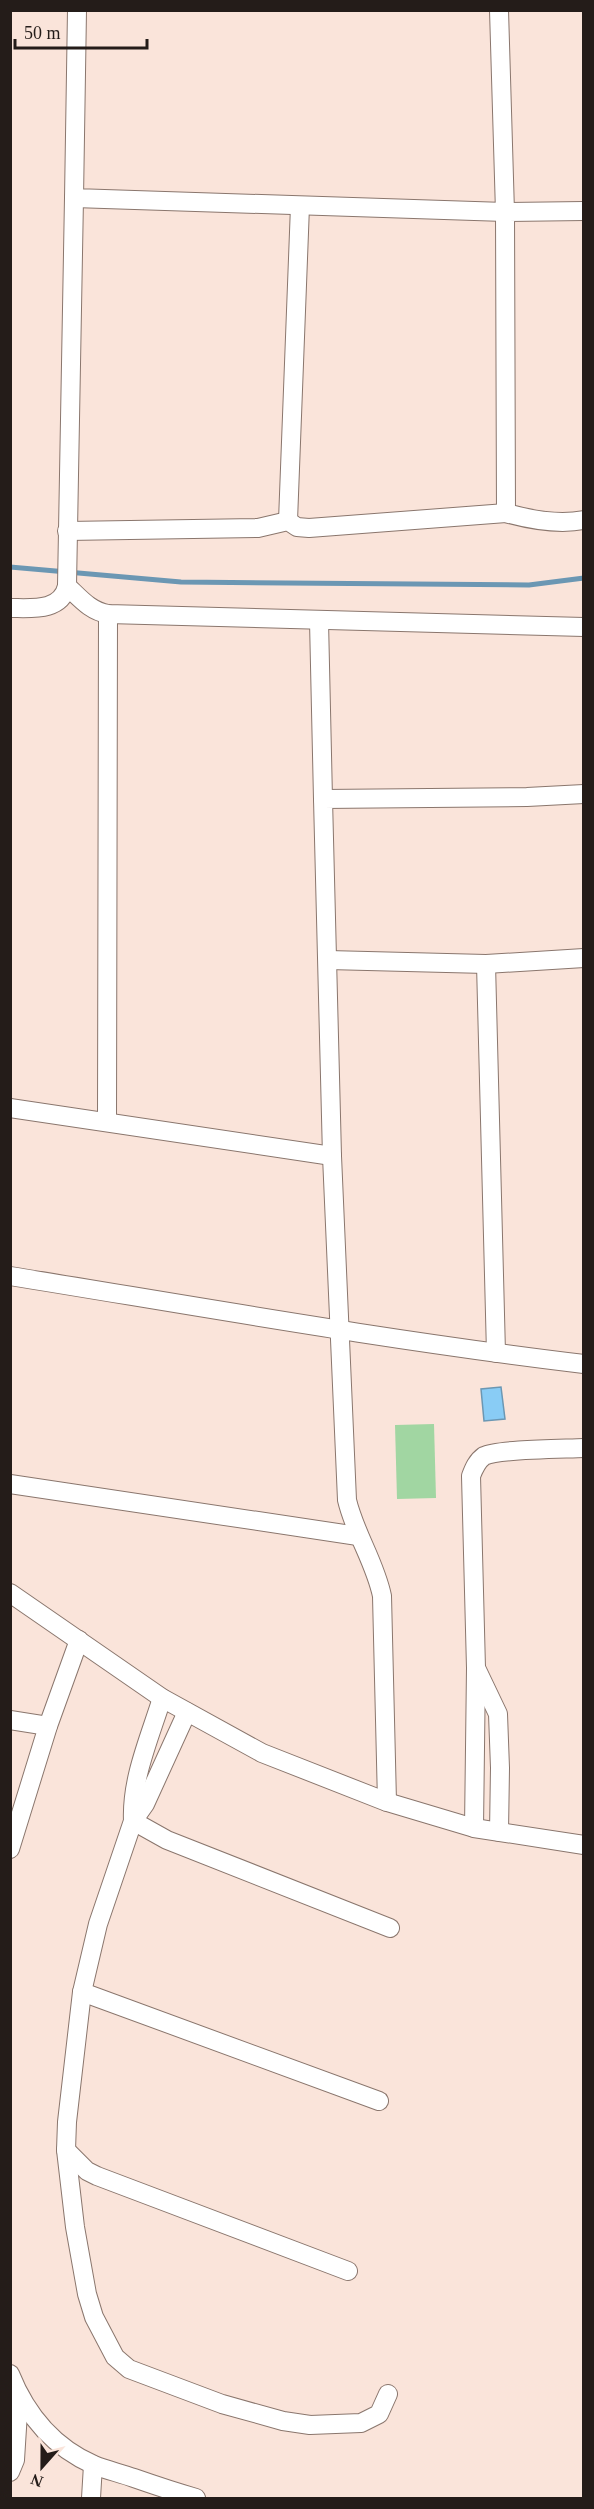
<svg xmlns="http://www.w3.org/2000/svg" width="594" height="2509" font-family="Georgia,serif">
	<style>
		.green { fill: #a1d6a2 }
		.water { fill: #89ccf5; stroke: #6b97b3; stroke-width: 1.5 }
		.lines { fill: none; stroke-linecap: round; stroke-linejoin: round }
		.stream { stroke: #6b97b3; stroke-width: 5 }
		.minor-casing { stroke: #8a766d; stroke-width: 20 }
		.minor { stroke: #fff; stroke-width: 18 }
	</style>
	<rect width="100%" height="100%" fill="#fae4da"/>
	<path class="green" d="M 434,1424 L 436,1498 L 397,1499 L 395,1425 Z"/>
	<path class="water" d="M 501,1387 L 505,1419 L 484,1421 L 481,1389 Z"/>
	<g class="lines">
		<path class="stream" d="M 10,567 L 181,582 L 529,585 L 584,578"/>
		<g class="minor-casing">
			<g id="minor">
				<path d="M 77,10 L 74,198 L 505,212 L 499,10"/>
				<path d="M 584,211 L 505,212 L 506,513 C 531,520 558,525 584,520"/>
				<path d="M 288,521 L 300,206"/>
				<path d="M 67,531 L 258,528 L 288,521 L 297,527 L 309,528 L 506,513"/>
				<path d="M 67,586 L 74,198"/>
				<path d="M 10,608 C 31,608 61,612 67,586 C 80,598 90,611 108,614 L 584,627"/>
				<path d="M 319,621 L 323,799"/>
				<path d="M 328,960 L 486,964 L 584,958"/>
				<path d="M 486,964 L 496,1353"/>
				<path d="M 10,1108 L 332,1156"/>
				<path d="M 107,1122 L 108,614"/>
				<path d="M 10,1276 C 201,1307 392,1341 584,1364"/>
				<path d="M 10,1484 L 358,1536"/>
				<path d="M 10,1593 L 162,1698 L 262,1753 L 387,1802 L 474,1828 L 584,1845"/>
				<path d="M 477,1670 L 498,1714 L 500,1768 L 499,1832"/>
				<path d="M 162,1698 C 150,1737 131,1779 133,1821 L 98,1924 L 82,1992 L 67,2122 L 66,2150 L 75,2227 L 87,2294 L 94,2317 L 115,2357 L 129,2369 L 222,2404 L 283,2421 L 310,2425 L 361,2423 L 379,2414 L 388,2394"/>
				<path d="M 10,1720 L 48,1726"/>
				<path d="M 387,1802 L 382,1596 C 375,1562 355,1534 347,1500 L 332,1156 L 323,799 L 527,797 L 584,794"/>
				<path d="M 133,1821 L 167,1840 L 390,1928"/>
				<path d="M 133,1821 L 145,1804 L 187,1712"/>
				<path d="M 474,1828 L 476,1668 L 471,1476 C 474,1468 477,1461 484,1456 C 498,1449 564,1449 584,1448"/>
				<path d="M 10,1849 L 48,1726 L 79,1640"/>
				<path d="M 82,1992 L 379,2101"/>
				<path d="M 66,2150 L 87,2171 L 97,2176 L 348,2271"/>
				<path d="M 10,2374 C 26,2414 53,2447 94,2465 C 106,2470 120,2473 134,2478 C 154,2485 175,2492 196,2498"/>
				<path d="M 10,2472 L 15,2460 L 19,2396"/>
				<path d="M 91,2498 L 93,2465"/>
			</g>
		</g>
		<use href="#minor" class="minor"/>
	</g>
	<rect width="594" height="2509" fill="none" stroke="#241c19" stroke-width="24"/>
	<g transform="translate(42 2467) rotate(201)" stroke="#fae4da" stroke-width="4.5" paint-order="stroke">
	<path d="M0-4.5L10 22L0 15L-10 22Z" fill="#241c19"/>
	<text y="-9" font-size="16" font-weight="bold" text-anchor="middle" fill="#241c19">N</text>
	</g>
	<path d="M15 39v9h132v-9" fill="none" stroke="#241c19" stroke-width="3"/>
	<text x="24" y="39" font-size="18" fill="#241c19" stroke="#fae4da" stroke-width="4.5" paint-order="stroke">50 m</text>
</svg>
